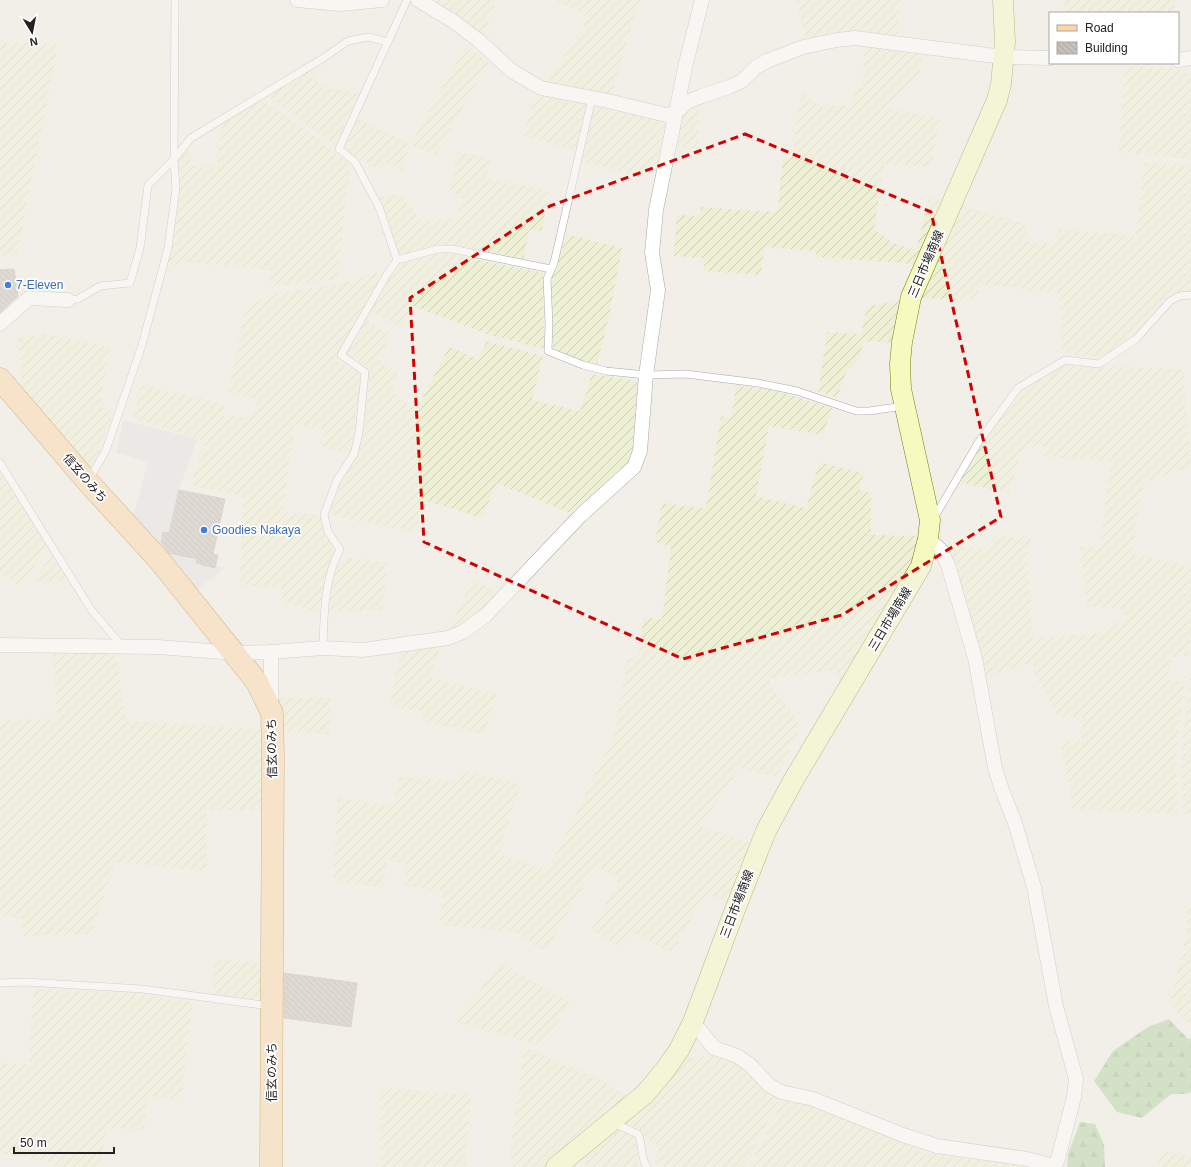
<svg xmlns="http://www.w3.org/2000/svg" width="1191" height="1167" font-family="Helvetica,'Noto Sans JP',sans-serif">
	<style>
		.farmland { fill: url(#farmland-furrows) }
		.forest { fill: url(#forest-firs) }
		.parking { fill: #e2e2e2 }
		.building { fill: url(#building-back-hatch); stroke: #c4b6ab }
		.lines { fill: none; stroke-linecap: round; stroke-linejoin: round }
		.service-casing { stroke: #a9a9a9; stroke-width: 8 }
		.minor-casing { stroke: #a9a9a9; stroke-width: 15 }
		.secondary-casing { stroke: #707d05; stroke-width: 21 }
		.primary-casing { stroke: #a06b00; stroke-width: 23 }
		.service { stroke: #fff; stroke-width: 7 }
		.minor { stroke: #fff; stroke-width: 14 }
		.secondary { stroke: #f7fabf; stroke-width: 20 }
		.primary { stroke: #fcd6a4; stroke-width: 22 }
		.marked { fill: none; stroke: #d40000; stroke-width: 3; stroke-dasharray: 8 5; stroke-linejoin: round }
		.shop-dot { fill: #3f7fe0; stroke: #fff; stroke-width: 1.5 }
		.labels { text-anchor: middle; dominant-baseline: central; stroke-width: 3.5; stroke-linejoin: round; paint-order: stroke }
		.street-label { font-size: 12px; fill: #222; stroke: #fff }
		.shop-label { font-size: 12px; fill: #366cbe; stroke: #fff; text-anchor: start }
	</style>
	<defs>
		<pattern id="farmland-furrows" width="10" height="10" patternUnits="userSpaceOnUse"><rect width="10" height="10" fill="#eef0d5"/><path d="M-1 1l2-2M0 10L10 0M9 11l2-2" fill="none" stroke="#ccceb7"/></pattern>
		<pattern id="forest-firs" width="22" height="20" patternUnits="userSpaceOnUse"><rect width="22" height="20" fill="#add19e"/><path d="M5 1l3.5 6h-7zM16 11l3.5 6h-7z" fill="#95b388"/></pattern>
		<pattern id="building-back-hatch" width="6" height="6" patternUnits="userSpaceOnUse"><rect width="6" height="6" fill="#c7bfb8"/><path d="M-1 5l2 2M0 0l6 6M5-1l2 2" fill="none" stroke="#aba49e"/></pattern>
	</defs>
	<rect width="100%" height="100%" fill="#f2efe9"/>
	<g class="farmland">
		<path d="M 427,0 L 496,0 L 483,38 Z"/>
		<path d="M 556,0 L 640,0 L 611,95 L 545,82 L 582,31 L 588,16 Z"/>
		<path d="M 796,0 L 900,0 L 898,35 L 852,32 L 805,38 Z"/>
		<path d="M 1063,0 L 1176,0 L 1173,13 L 1066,13 Z"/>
		<path d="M 0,43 L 58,44 L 17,254 L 3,256 L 0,252 Z"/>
		<path d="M 864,45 L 923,52 L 920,71 L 884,107 L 940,119 L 931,167 L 884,164 L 874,229 L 893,243 L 916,250 L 929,198 L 947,203 L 916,264 L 817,257 L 815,251 L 764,247 L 761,275 L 704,271 L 704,258 L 673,256 L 677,215 L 701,216 L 701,207 L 777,212 L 783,158 L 792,158 L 801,90 L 818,107 L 852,105 L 853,88 L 863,88 Z"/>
		<path d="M 466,46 L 488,62 L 436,156 L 410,144 L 402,170 L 386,163 L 379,170 L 344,149 L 358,119 L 410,144 Z"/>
		<path d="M 1125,67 L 1180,68 L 1191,77 L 1191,159 L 1119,152 Z"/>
		<path d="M 308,71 L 323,87 L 359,93 L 335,145 L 268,96 Z"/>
		<path d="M 537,93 L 586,104 L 575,151 L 522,135 Z"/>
		<path d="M 262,100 L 318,139 L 350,165 L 337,279 L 269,287 L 271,270 L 186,262 L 184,266 L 168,264 L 179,189 L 177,161 L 188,148 L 192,166 L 217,167 L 222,125 Z"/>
		<path d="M 700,104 L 698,149 L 675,147 L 679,118 Z"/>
		<path d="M 592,105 L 667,123 L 658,162 L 638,176 L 580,161 Z"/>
		<path d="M 457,152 L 490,158 L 487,179 L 548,190 L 542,231 L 529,230 L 524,259 L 456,245 L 439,246 L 399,255 L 377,197 L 401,194 L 422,222 L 456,218 L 463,199 L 450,192 Z"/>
		<path d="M 1144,163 L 1191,165 L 1191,292 L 1165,296 L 1134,336 L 1099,358 L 1069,354 L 1061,347 L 1061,313 L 1060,293 L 980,284 L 977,300 L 919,298 L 957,204 L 1025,224 L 1029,243 L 1058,243 L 1059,229 L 1136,236 Z"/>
		<path d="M 567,234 L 622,248 L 610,312 L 597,365 L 582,362 L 553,350 L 552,303 L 550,283 Z"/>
		<path d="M 441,252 L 543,273 L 544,349 L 489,335 L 413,306 L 402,329 L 370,310 L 399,264 Z"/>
		<path d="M 384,271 L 336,361 L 361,374 L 351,452 L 323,449 L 325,430 L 295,424 L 283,506 L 284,513 L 320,515 L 323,534 L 331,544 L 333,551 L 319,612 L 283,602 L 281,588 L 240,585 L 243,497 L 190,485 L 206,441 L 133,419 L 141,385 L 224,404 L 224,416 L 252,417 L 257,399 L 228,391 L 246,309 L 269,294 L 337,285 Z"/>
		<path d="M 902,301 L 894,343 L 863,341 L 862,354 L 846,373 L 837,398 L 818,391 L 827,332 L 861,334 L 867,306 Z"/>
		<path d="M 367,320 L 392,335 L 377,358 L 400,377 L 393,385 L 397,398 L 417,409 L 449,347 L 478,359 L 487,341 L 543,356 L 532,400 L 580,411 L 592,374 L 638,381 L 635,448 L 631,461 L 570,513 L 497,483 L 482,518 L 427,501 L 414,532 L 329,515 L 344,478 L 363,443 L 370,369 L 346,353 Z"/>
		<path d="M 45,334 L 110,347 L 100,407 L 114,411 L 90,474 L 24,397 L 18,338 Z"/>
		<path d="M 1063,365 L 1183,369 L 1191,466 L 1149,481 L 1143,481 L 1131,553 L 1191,567 L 1191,630 L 1188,656 L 1171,657 L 1168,680 L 1185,682 L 1176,753 L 1178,814 L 1073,809 L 1060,741 L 1082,740 L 1083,718 L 1057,716 L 1034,672 L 1033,662 L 984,677 L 948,546 L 990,549 L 995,535 L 1031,538 L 1027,555 L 1033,638 L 1097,634 L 1125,618 L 1123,609 L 1087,606 L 1080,547 L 1100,547 L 1109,475 L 1109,461 L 1044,457 L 1046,447 L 1023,447 L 1009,492 L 958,482 L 982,443 L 1021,390 Z"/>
		<path d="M 736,386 L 775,390 L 832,408 L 823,435 L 769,426 L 756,496 L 806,508 L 819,462 L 864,473 L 859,490 L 871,493 L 871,535 L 923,536 L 918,559 L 841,687 L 835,670 L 769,678 L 771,686 L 801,725 L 777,777 L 739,768 L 701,826 L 755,844 L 730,902 L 705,895 L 672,953 L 633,933 L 622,948 L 591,930 L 620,878 L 594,866 L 546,952 L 515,932 L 440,925 L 444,891 L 405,886 L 405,865 L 387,859 L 383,887 L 333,882 L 338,798 L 394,806 L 399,777 L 459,782 L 461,770 L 520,784 L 499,854 L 548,870 L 614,736 L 628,658 L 638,659 L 643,617 L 662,619 L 671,546 L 655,542 L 662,503 L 706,508 L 721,416 L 731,418 Z"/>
		<path d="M 0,470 L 47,547 L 21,586 L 0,573 Z"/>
		<path d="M 52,554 L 68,581 L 33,582 Z"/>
		<path d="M 345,557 L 387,563 L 383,610 L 328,611 L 335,572 Z"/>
		<path d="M 473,578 L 500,594 L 462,627 L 448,630 Z"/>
		<path d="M 440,646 L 431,678 L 496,694 L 485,735 L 422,721 L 423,712 L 389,706 L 401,651 Z"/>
		<path d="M 52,651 L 115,653 L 126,721 L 264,729 L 264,810 L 206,810 L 206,871 L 115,862 L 91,934 L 23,936 L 21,917 L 0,916 L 0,720 L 58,719 Z"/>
		<path d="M 1191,670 L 1191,814 L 1182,814 L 1181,753 Z"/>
		<path d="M 278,698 L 331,698 L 329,734 L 278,731 Z"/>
		<path d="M 1187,908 L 1191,908 L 1191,1026 L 1170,1004 L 1187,932 Z"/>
		<path d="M 213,959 L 263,963 L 263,1001 L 213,995 Z"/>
		<path d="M 501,963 L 572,1004 L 540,1045 L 456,1022 Z"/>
		<path d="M 33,989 L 131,993 L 193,1001 L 181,1099 L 148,1097 L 144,1130 L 107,1128 L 100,1167 L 54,1167 L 54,1163 L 0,1153 L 0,1063 L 29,1064 Z"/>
		<path d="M 524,1047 L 597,1078 L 628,1097 L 547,1167 L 512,1167 L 510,1154 Z"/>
		<path d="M 713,1056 L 732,1060 L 781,1096 L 744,1167 L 667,1167 L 655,1163 L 660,1146 L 621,1123 L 682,1059 Z"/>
		<path d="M 381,1088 L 471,1095 L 468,1127 L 466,1166 L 381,1167 L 380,1118 Z"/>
		<path d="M 784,1099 L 820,1106 L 896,1137 L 922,1153 L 1038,1167 L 749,1167 Z"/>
		<path d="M 612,1127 L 634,1135 L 636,1140 L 637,1164 L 641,1167 L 585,1167 L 580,1151 Z"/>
		<path d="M 1166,1152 L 1191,1157 L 1191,1167 L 1157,1167 L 1159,1159 Z"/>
	</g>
	<g class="forest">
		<path d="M 1169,1019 L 1188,1039 L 1191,1038 L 1191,1092 L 1186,1094 L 1171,1094 L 1142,1118 L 1117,1112 L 1094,1081 L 1113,1051 L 1148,1027 Z"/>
		<path d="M 1080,1122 L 1095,1124 L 1104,1145 L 1105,1167 L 1067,1167 L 1068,1154 Z"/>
	</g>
	<path class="parking" d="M 123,420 L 197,439 L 179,490 L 169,533 L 163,532 L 159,550 L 197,559 L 196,563 L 225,568 L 189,596 L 125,523 L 135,510 L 148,462 L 116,453 Z"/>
	<g class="building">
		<path d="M 14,269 L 18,296 L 0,313 L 0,270 Z"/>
		<path d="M 179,490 L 225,499 L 213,554 L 218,555 L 215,568 L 196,563 L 197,559 L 169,553 L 161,543 L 163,532 L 169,533 Z"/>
		<path d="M 284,973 L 357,983 L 351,1027 L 284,1018 Z"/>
	</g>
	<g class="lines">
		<g class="service-casing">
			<g id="service">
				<path d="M 592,98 L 554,263 L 547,279 L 549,325 L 548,351 L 583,365 L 606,371 L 646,375 L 686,374 L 758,383 L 797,391 L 856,411 L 869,411 L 904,406"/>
				<path d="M 397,260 L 438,249 L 452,249 L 551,269"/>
				<path d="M 68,300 L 78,299 L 100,286 L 130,283 L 140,248 L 148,185 L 174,159 L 191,138 L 325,57 L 348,41 L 368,37 L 388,42"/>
				<path d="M 0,463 L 92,611 L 123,647"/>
				<path d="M 89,480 L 106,450 L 142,345 L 168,248 L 176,188 L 174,159 L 175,0"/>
				<path d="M 934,518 L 978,443 L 1018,388 L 1065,360 L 1099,364 L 1136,339 L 1170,301 L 1179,296 L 1191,295"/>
				<path d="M 323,648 C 324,614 324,579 340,549 L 328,532 L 324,515 L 337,480 L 354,454 L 359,433 L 365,372 L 341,355 L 386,276 L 397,260 L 379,207 L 355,162 L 339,149 L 407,0"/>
				<path d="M 0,983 L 26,982 L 142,989 L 270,1006"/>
				<path d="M 613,1123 L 638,1134 C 644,1147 639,1155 647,1167"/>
			</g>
		</g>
		<g class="minor-casing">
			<g id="minor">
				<path d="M 297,0 L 341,4 L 382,0"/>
				<path d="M 418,0 L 453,21 L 478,40 L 512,71 L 541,88 L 608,101 L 666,115 L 675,113 L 687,102 L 702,96 L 729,87 L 742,81 L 756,67 L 767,61 L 803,47 L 837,40 L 855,38 L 1003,57 L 1050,58"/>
				<path d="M 1178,60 L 1191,58"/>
				<path d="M 0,324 L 29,298 L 68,300"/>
				<path d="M 0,645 L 158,647 L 235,653 L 271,652 L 323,648 L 363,650 L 448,638 L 463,632 L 486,615 L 580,516 L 634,467 L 640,451 L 646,375 L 658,290 L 652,253 L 656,210 L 686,63 L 702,0"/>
				<path d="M 271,652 L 271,704"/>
				<path d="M 693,1022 L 714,1048 L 737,1056 L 749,1064 L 769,1085 L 781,1092 L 813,1099 L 903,1135 L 937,1146 L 1027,1159 L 1054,1166 L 1058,1159 L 1074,1097 L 1076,1079 L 1056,1006 L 1034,887 L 1015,823 L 1002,790 L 995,768 L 975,658 L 948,565 L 941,550 L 928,539"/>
			</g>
		</g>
		<g class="secondary-casing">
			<path id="secondary" d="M 556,1167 L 645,1094 L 665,1070 L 679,1050 L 693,1022 L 736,907 L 766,831 L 793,781 L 921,566 L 928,539 L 930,520 L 901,389 L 900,364 L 902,342 L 911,297 L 997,100 L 1001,84 L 1005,42 L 1003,0"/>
		</g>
		<g class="primary-casing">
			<path id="primary" d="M 0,379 L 88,482 L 160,561 L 257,682 L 272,713 L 273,754 L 271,1167"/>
		</g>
		<use href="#service" class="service"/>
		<use href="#minor" class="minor"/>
		<use href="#secondary" class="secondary"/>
		<use href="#primary" class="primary"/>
	</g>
	<path d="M0 0H1191V1167H0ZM 745,134 L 931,212 L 1001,517 L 842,615 L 683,659 L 424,542 L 410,298 L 550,206 Z" fill="#f2efe9" fill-opacity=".55" fill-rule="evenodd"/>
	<path class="marked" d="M 745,134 L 931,212 L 1001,517 L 842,615 L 683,659 L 424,542 L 410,298 L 550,206 Z"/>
	<g class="shop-dot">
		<circle cx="8" cy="285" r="4"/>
		<circle cx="204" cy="530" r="4"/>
	</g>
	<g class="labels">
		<g class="street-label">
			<text transform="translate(926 264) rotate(-67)">三日市場南線</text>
			<text transform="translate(85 478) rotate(49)">信玄のみち</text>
			<text transform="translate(890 619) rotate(-59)">三日市場南線</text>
			<text transform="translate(272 748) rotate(-91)">信玄のみち</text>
			<text transform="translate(737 904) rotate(-69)">三日市場南線</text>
			<text transform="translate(272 1072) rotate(-90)">信玄のみち</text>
		</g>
		<g class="shop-label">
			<text x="16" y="285">7-Eleven</text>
			<text x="212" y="530">Goodies Nakaya</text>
		</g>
	</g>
	<rect x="1049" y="12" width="130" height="52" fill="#ffffff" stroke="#a7a7a7"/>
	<rect x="1057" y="25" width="20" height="6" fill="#fcd6a4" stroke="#a7a7a7"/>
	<text x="1085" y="32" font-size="12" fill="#222222">Road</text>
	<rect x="1057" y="42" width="20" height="12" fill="url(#building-back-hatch)" stroke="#a7a7a7"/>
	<text x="1085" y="52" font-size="12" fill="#222222">Building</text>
	<g transform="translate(32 32) rotate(170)" stroke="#ffffff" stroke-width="3" paint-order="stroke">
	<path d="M0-3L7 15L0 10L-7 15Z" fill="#222222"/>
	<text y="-6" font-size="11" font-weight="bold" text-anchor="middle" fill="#222222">N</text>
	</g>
	<path d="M14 1147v6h100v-6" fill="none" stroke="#222222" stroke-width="2"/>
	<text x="20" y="1147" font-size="12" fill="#222222" stroke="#ffffff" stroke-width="3" paint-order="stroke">50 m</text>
</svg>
